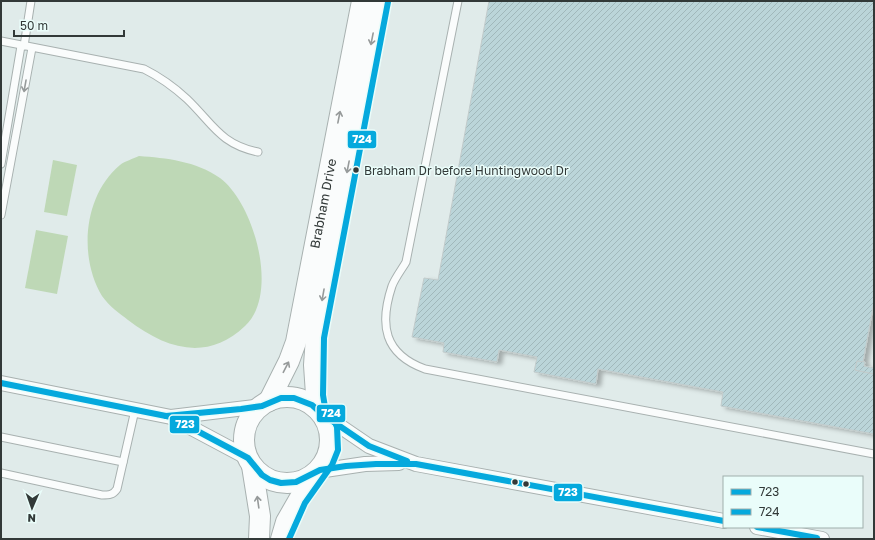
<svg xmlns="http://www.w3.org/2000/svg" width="875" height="540" font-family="'Golos Text',sans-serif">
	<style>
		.pitch { fill: #bed8b6 }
		.building { fill: url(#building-hatch); stroke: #c2cbcb; filter: url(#shadow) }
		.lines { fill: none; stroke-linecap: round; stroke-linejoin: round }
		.lane-casing { stroke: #a8b1b0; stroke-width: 9 }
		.street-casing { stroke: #a8b1b0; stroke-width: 16 }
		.secondary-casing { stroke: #a8b1b0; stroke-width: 22 }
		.lane { stroke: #fafcfc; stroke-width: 7 }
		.street { stroke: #fafcfc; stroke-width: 14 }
		.secondary { stroke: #fafcfc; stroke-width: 20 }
		.bus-1-casing { stroke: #eafdfa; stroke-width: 9 }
		.bus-2-casing { stroke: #eafdfa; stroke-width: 9 }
		.bus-1 { stroke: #05a9dd; stroke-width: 6 }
		.bus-2 { stroke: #05a9dd; stroke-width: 6 }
		.oneway { stroke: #969a9a }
		.bus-dot { fill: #323938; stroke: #eafdfa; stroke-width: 1.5 }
		.labels { text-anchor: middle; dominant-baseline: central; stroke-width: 3; stroke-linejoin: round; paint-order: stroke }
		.bus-label { font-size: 12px; fill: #323938; stroke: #eafdfa; text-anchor: start }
		.street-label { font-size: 13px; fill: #323938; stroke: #eafdfa }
		.line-badge { stroke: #eafdfa; stroke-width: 1.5 }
		.badge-label { font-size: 11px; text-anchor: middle; font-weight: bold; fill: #fff }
	</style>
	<defs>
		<pattern id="building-hatch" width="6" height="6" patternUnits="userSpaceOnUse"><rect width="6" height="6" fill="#bbd5d9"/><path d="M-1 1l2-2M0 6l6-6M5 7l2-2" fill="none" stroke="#a1b8bb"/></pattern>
		<filter id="shadow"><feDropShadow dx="4.5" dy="2.5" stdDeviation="2" flood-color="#0004"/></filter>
	</defs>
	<rect width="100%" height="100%" fill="#e0ebea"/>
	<g class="pitch">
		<path d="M 139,156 C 166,158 196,161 220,178 C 254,203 280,294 245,326 C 207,362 166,349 128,320 C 119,313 109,306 102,296 C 78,256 84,195 120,165 C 125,161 133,159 139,156 Z"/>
		<path d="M 53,160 L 77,165 L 67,216 L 44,212 Z"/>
		<path d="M 36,230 L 68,236 L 57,294 L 25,288 Z"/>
	</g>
	<g class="building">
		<path d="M 489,1 L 874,1 L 874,302 L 863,362 L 857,361 L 855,370 L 874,374 L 874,434 L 721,406 L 723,392 L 598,369 L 596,384 L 534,372 L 537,357 L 499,350 L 497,362 L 443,352 L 444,343 L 412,337 L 424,278 L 438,280 Z"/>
		<path d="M 857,361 L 865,362 L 864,366 L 874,368 L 874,374 L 855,370 Z"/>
	</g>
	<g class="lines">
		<g class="lane-casing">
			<g id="lane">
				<path d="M 458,1 L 406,262 C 402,269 395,278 392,286 C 379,325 384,354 425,369 L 874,454"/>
				<path d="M 1,41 L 144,69 C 160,77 174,87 187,99 C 213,124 220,144 258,152"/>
				<path d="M 24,46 L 31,1"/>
				<path d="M 1,164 L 21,46"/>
				<path d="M 1,215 L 32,48"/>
				<path d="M 1,437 L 123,462"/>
				<path d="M 1,473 L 102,495 C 109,495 113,495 117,489 L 135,410"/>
			</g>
		</g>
		<g class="street-casing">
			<g id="street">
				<path d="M 1,383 L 171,417 L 248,458"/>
				<path d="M 322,414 L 369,446 L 416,464 L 724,521"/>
				<path d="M 171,417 L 262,406"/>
				<path d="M 318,471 L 365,464 L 399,463"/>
				<path d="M 757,527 L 822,539"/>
			</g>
		</g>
		<g class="secondary-casing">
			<g id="secondary">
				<circle cx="287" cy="440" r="43"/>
				<path id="s1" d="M 269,401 L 289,361 L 296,342 L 362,1"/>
				<path d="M 317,409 L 314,365 L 316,337 L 380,1"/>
				<path d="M 252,466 L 260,516 L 259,539"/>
				<path d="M 281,539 L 286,522 L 313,475"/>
			</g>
		</g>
		<use href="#lane" class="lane"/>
		<use href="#street" class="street"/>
		<use href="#secondary" class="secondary"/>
		<g class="bus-1-casing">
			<g id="bus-1">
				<path d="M 1,383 L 171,417 L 248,458 L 262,475 L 270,480 L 281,483 L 296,482 L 320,470 L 346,466 L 376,464 L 416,464 L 724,521"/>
				<path d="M 166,416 L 241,409 L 262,406 L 281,398 L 294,398 L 312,405 L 322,414 L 369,446 L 407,461"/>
				<path d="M 757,527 L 817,538"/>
			</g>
		</g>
		<g class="bus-2-casing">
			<path id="bus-2" d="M 289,539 L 305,503 L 332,465 L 338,450 L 337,427 L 332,415 L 325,407 L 323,395 L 324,338 L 388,2"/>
		</g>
		<use href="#bus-1" class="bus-1"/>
		<use href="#bus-2" class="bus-2"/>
	</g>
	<defs><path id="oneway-shaft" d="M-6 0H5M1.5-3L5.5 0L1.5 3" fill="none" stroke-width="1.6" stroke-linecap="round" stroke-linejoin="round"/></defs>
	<g class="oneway">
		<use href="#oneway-shaft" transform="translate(372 39) rotate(101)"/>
		<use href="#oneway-shaft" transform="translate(25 86) rotate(100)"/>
		<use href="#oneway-shaft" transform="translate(339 117) rotate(-79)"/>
		<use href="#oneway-shaft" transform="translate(348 167) rotate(101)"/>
		<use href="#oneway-shaft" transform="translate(323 295) rotate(100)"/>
		<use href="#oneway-shaft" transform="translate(286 367) rotate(-63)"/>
		<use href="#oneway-shaft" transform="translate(258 502) rotate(-98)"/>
	</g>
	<g class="bus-dot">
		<circle cx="356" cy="170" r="3.5"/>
		<circle cx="515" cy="482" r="3.5"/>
		<circle cx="526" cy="484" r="3.5"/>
	</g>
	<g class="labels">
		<g class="bus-label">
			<text x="364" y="170">Brabham Dr before Huntingwood Dr</text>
		</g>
		<g class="street-label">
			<text stroke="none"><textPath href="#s1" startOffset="206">Brabham Drive</textPath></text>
		</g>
	</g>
	<g class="line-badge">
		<rect x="347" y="130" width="30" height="19" rx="4" fill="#05a9dd"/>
		<rect x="316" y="404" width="30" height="19" rx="4" fill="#05a9dd"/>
		<rect x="169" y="415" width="31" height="19" rx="4" fill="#05a9dd"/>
		<rect x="553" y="483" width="30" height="19" rx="4" fill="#05a9dd"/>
	</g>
	<g class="badge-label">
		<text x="362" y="143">724</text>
		<text x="331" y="417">724</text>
		<text x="185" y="428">723</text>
		<text x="568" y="496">723</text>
	</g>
	<rect width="875" height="540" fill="none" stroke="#323938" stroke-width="4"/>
	<rect x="723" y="476" width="140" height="52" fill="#eafdfa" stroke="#a0afac"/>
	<rect x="731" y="489" width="20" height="6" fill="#05a9dd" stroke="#a0afac"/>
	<text x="759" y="496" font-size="12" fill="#323938">723</text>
	<rect x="731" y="509" width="20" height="6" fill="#05a9dd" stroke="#a0afac"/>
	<text x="759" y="516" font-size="12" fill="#323938">724</text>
	<g transform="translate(32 508) rotate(182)" stroke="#eafdfa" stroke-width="3" paint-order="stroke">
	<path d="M0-3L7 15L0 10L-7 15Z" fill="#323938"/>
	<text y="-6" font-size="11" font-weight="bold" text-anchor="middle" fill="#323938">N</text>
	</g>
	<path d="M14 30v6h110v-6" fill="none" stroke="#323938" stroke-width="2"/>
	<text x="20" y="30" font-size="12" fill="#323938" stroke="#eafdfa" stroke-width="3" paint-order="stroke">50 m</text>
</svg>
